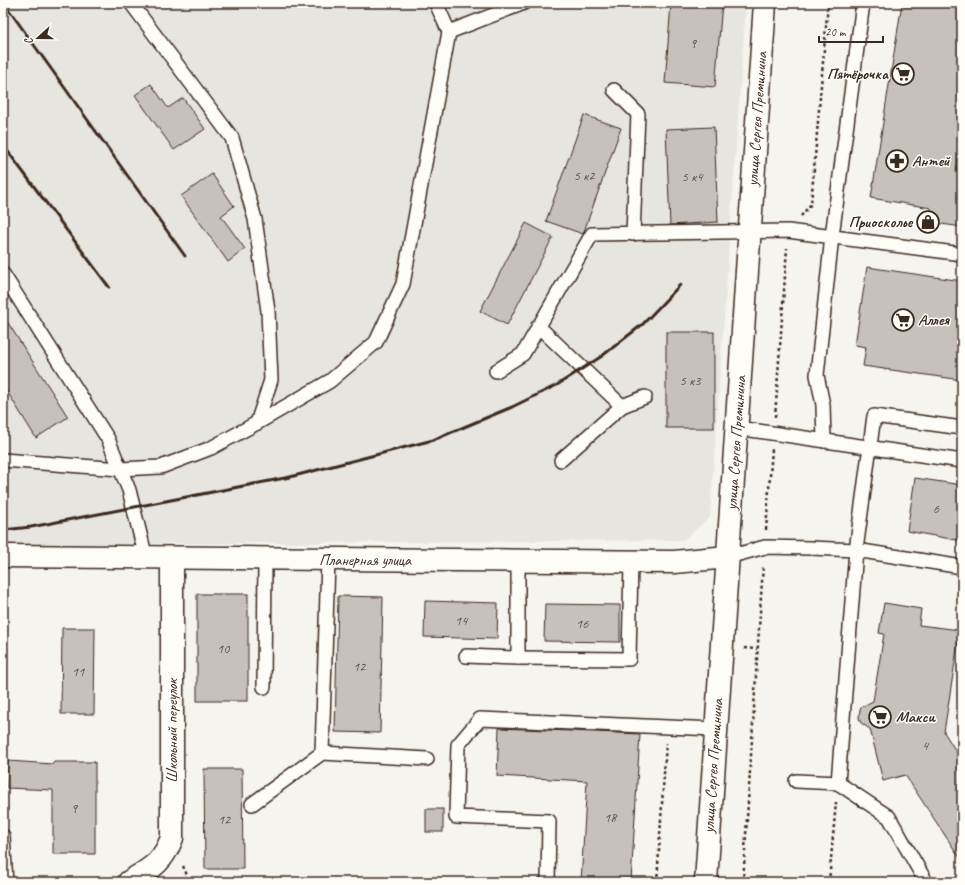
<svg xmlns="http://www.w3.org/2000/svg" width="965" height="885" font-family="Caveat,sans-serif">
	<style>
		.built { fill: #e7e5df }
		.building { fill: #c7c1bb; stroke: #3b2a1e }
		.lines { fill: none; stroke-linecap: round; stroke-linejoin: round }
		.lane-casing { stroke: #3b2a1e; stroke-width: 16 }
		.street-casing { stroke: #3b2a1e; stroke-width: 25 }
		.secondary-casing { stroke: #3b2a1e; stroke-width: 25 }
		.path { stroke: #3b2a1e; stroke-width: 2.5; stroke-dasharray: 3 3; stroke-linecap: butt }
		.lane { stroke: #fdfcf7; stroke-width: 13 }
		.street { stroke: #fdfcf7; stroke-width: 22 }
		.secondary { stroke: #fdfcf7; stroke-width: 22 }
		.rail { stroke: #3b2a1e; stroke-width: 3 }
		.labels { text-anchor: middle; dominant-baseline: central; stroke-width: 3; stroke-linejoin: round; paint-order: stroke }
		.number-label { font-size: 14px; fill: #5e5045 }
		.poi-label { font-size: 16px; font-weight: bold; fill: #3b2a1e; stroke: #fdfcf7; text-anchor: start }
		.street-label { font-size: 16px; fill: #3b2a1e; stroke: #fdfcf7 }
	</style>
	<rect width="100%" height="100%" fill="#f5f4ee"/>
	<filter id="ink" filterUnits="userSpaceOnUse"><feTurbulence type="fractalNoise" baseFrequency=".025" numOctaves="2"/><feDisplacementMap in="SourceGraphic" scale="8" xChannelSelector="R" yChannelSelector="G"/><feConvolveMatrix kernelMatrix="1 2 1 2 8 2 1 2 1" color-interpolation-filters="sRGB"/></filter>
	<g filter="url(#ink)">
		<g class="built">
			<path d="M 3,3 L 746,3 L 710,517 L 684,540 L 3,545 Z"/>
			<path d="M 434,878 L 434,882 L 150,882 L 189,881 Z"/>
		</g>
		<g class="building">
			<path d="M 671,3 L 722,3 L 715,87 L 665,83 Z"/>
			<path d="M 902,3 L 962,3 L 962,136 L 956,172 L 962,173 L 962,227 L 928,222 L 931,208 L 871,198 Z"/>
			<path d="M 151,84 L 168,108 L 183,98 L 205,129 L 174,150 L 135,95 Z"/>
			<path d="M 584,115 L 621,128 L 583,234 L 546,221 Z"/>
			<path d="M 714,127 L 718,222 L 670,225 L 666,129 Z"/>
			<path d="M 212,174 L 234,206 L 221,216 L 245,249 L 228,262 L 181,196 Z"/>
			<path d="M 526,223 L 553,237 L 507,325 L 480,311 Z"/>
			<path d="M 867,267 L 962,281 L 962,380 L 863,366 L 866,347 L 855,345 Z"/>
			<path d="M 3,315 L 68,417 L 36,438 L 3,385 Z"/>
			<rect x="666" y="332" width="48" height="96"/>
			<path d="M 915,478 L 962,485 L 962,541 L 907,531 Z"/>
			<rect x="197" y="594" width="51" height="107"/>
			<path d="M 338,596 L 383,597 L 380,733 L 335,732 Z"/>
			<path d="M 425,601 L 498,603 L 497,639 L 424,637 Z"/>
			<path d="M 884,603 L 921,609 L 919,625 L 960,630 L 944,732 L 962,761 L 962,861 L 905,775 L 883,781 L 870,729 L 861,723 L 859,718 L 860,709 L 863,706 L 873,701 L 884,634 L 879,633 Z"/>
			<path d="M 545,604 L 620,605 L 620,642 L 544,641 Z"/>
			<path d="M 62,628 L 95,628 L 94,714 L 61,714 Z"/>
			<path d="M 499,728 L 640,734 L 631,882 L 581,882 L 587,781 L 497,776 Z"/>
			<path d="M 8,761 L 53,764 L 53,762 L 95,762 L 95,854 L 53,854 L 53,790 L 7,788 Z"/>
			<path d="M 204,769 L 242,769 L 243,869 L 205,869 Z"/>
			<rect x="426" y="809" width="17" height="23"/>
		</g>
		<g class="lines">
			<g class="lane-casing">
				<g id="lane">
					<path d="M 449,32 L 524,3"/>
					<path d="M 614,90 L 638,114 L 633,234"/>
					<path d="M 3,274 L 108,439 L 129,490 L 146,558"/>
					<path d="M 538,326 L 622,406 L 645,397"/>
					<path d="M 496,371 L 523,354 L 592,234 L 788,231 L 962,254"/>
					<path d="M 257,423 L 330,381 L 376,342 L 403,284 L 449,32 L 436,3"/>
					<path d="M 737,428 L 962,461"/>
					<path d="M 824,441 L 823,405 L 817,375 L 832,236 L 863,3"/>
					<path d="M 3,460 L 120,469 L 161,467 L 211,448 L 257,423 L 271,380 L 268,311 L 255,219 L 232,138 L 131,3"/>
					<path d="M 561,460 L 622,406"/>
					<path d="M 728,557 L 765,547 L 811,548 L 856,550 L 962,567"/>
					<path d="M 466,656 L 518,658 L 518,561"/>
					<path d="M 518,658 L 629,659 L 631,562"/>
					<path d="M 264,687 L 265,559"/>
					<path d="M 322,753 L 427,759"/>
					<path d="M 796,781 L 838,783"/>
					<path d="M 252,804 L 322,753 L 328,560"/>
					<path d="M 3,836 L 6,882"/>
					<path d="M 548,882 L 549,821 L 456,817 L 458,745 L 480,719 L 715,729"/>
					<path d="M 926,882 L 889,817 L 838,783 L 856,550 L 874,416 L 962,428"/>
				</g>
			</g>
			<g class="street-casing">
				<path id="street" d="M 129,882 C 151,868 162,864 172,838 L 172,559"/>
			</g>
			<g class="secondary-casing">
				<g id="secondary">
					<path d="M 3,556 L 674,562 L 728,557"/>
					<path d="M 706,882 L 765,3"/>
				</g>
			</g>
			<g class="path">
				<path d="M 801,216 L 811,204 L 828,3"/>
				<path d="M 775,417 L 787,248"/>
				<path d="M 766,530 L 772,449"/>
				<path d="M 744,648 L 757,649"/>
				<path d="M 183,866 L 190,882"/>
				<path d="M 657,882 L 666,743"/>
				<path d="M 743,882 L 763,565"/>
				<path d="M 829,882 L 836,802"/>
			</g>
			<use href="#lane" class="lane"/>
			<use href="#street" class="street"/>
			<use href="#secondary" class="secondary"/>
			<g class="rail">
				<path d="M 4,3 L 185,256"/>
				<path d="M 3,145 L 109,287"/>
				<path d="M 3,530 L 31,527 L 290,477 L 433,440 L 512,407 L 557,385 L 602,356 L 643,324 L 680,285"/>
			</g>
		</g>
	</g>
	<defs>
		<g id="supermarket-ring" transform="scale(1.15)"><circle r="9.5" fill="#fdfcf7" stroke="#3b2a1e" stroke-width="1.5"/><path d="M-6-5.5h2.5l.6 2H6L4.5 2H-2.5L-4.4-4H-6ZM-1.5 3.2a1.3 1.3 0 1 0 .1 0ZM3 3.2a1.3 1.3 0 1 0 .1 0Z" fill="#3b2a1e"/></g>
		<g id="pharmacy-ring" transform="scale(1.15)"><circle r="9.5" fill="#fdfcf7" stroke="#3b2a1e" stroke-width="1.5"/><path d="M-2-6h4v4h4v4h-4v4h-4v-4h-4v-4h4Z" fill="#3b2a1e"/></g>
		<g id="shop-ring" transform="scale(1.15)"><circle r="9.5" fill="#fdfcf7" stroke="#3b2a1e" stroke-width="1.5"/><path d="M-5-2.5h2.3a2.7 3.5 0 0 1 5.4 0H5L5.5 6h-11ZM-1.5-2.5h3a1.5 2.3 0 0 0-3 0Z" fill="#3b2a1e"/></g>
	</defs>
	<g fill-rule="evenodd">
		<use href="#supermarket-ring" x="903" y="74"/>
		<use href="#pharmacy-ring" x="897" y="161"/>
		<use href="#shop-ring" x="928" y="222"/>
		<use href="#supermarket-ring" x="903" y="320"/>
		<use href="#supermarket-ring" x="880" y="717"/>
	</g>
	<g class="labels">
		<g class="number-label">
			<text x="693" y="43">9</text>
			<text x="584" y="175">5 к2</text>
			<text x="692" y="176">5 к4</text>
			<text x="690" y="380">5 к3</text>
			<text x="936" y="508">6</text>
			<text x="461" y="620">14</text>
			<text x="582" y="623">16</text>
			<text x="223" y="648">10</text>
			<text x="359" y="666">12</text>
			<text x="78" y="671">11</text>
			<text x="925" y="745">4</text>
			<text x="74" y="808">9</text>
			<text x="610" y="817">18</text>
			<text x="224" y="819">12</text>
		</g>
		<g class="poi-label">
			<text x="888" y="74" text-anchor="end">Пятёрочка</text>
			<text x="912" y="161">Антей</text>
			<text x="912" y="222" text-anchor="end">Приосколье</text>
			<text x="918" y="320">Аллея</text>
			<text x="896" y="717">Макси</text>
		</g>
		<g class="street-label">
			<text transform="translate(757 119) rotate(-86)">улица Сергея Преминина</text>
			<text transform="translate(736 443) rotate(-86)">улица Сергея Преминина</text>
			<text x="365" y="560">Планерная улица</text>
			<text transform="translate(172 731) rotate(-90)">Школьный переулок</text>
			<text transform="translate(713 766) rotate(-86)">улица Сергея Преминина</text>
		</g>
	</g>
	<rect width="965" height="885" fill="none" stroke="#fdfcf7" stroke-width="16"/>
	<rect x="8" y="8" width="949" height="869" fill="none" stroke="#3b2a1e" stroke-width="1.5" filter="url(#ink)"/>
	<g transform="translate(38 38) rotate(249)" stroke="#fdfcf7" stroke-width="3" paint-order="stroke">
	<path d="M0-3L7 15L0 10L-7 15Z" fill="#3b2a1e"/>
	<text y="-6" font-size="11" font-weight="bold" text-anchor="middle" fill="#3b2a1e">С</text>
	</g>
	<path d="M819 36v6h64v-6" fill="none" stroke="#3b2a1e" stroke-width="2"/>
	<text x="825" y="36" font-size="12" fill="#3b2a1e" stroke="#fdfcf7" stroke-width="3" paint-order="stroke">20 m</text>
</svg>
